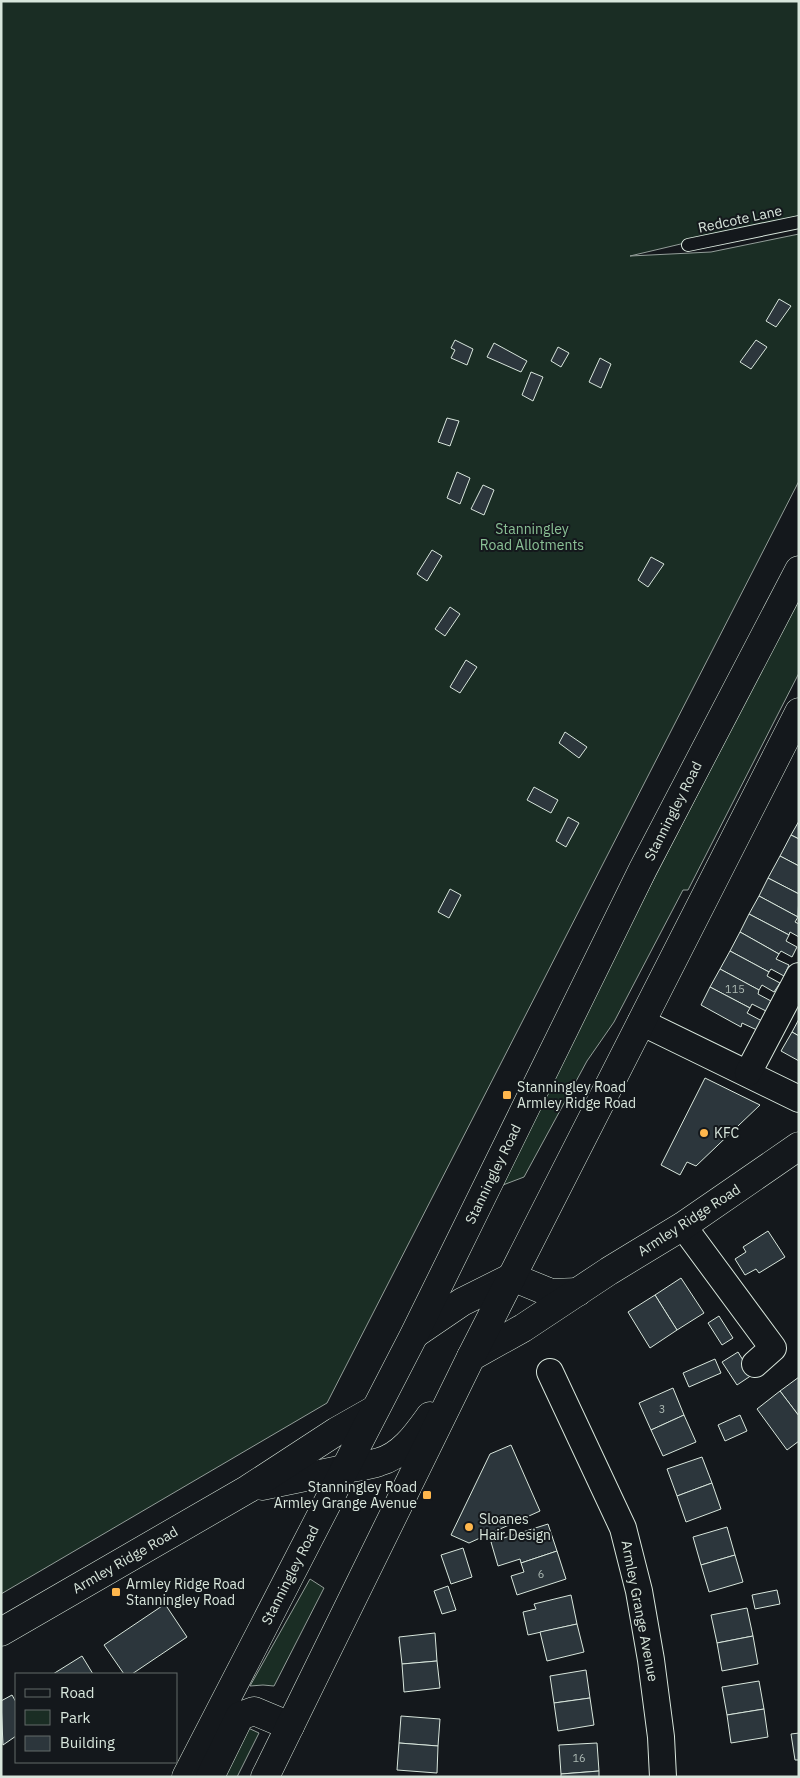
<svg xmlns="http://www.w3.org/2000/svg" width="800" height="1778" font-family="'IBM Plex Sans',sans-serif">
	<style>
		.green { fill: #1a2d24; stroke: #939e99 }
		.building { fill: #2c363c; stroke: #d8e6dc }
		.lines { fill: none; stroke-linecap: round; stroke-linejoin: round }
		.lane-casing { stroke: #d8e6dc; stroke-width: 14 }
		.street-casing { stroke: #d8e6dc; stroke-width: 28 }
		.secondary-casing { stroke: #d8e6dc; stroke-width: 29 }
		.primary-casing { stroke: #d8e6dc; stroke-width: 29 }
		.lane { stroke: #14181c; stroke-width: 12 }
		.street { stroke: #14181c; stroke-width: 26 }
		.secondary { stroke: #14181c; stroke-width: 28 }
		.primary { stroke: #14181c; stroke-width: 28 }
		.poi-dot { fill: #ffb74d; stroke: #14181c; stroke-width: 2 }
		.labels { text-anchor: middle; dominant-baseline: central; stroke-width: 4; stroke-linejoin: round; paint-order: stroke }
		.number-label { font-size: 11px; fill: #adbab4 }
		.street-label { font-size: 14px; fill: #d8e6dc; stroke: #14181c }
		.park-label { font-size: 14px; fill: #8ac095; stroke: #14181c }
		.poi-label { font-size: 14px; fill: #d8e6dc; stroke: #14181c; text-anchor: start }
	</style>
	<rect width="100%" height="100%" fill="#14181c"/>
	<g class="green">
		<path d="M 1,1 L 799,1 L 799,216 L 630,256 L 711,252 L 799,234 L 799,481 L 327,1403 L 1,1594 Z"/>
		<path d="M 799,598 L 799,673 L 688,890 L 683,890 L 614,1022 L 587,1061 L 524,1177 L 503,1185 L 581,1020 Z"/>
		<path d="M 310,1579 L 324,1588 L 274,1686 L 263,1685 L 250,1686 Z"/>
		<path d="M 246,1727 L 259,1733 L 237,1777 L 221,1777 Z"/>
	</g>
	<g class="building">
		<path d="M 779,299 L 791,306 L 776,327 L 766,321 Z"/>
		<path d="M 455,340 L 473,349 L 467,365 L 451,358 L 455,350 L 451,348 Z"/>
		<path d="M 756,340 L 767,347 L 751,369 L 740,362 Z"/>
		<path d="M 494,343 L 527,361 L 521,372 L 487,357 Z"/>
		<path d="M 558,347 L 569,353 L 561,367 L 551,361 Z"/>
		<path d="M 600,358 L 611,364 L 601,388 L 589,382 Z"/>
		<path d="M 531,372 L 543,377 L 533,401 L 522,395 Z"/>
		<path d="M 447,418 L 459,421 L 450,446 L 438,442 Z"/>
		<path d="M 457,472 L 470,478 L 460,504 L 447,498 Z"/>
		<path d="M 483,485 L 494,490 L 484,515 L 471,509 Z"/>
		<path d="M 432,550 L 442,556 L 427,581 L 417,574 Z"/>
		<path d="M 651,557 L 664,564 L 648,587 L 638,580 Z"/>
		<path d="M 450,607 L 460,614 L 445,636 L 435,629 Z"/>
		<path d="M 466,660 L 477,667 L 460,693 L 450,687 Z"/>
		<path d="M 565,732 L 587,747 L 579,758 L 559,743 Z"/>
		<path d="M 534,787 L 558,800 L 551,813 L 527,800 Z"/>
		<path d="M 568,817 L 579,823 L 566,847 L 556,841 Z"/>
		<path d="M 799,821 L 799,839 L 791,835 Z"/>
		<path d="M 791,835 L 799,839 L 799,866 L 780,856 Z"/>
		<path d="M 780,856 L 799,866 L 799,894 L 768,878 Z"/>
		<path d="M 768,878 L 799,894 L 798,917 L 759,896 Z"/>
		<path d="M 450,889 L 461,895 L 449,918 L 438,912 Z"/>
		<path d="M 759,896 L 798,917 L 795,922 L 799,924 L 799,937 L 790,932 L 789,935 L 749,914 Z"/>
		<path d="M 749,914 L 789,935 L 786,941 L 797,947 L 792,957 L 781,951 L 779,954 L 740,932 Z"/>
		<path d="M 740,932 L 779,954 L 776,959 L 789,965 L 784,976 L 771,969 L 769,972 L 730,951 Z"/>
		<path d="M 730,951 L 769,972 L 767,976 L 780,983 L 774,992 L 762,985 L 759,990 L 720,969 Z"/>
		<path d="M 720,969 L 759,990 L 758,994 L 771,1001 L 766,1011 L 752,1004 L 750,1008 L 710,987 Z"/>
		<path d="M 710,987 L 750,1008 L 747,1013 L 762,1021 L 757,1030 L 742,1023 L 741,1027 L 701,1005 Z"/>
		<path d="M 799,1019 L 799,1036 L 792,1032 Z"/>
		<path d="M 792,1032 L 799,1036 L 799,1061 L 781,1051 Z"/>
		<path d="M 705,1078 L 760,1105 L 696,1166 L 687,1162 L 680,1175 L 661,1165 Z"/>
		<path d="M 768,1231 L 785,1257 L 759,1273 L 756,1269 L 745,1275 L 735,1259 L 746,1252 L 743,1247 Z"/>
		<path d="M 681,1278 L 704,1313 L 677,1330 L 655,1295 Z"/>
		<path d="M 655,1295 L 677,1330 L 650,1348 L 628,1312 Z"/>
		<path d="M 719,1316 L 733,1338 L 722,1345 L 708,1323 Z"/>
		<path d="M 738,1352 L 752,1375 L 737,1385 L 722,1362 Z"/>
		<path d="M 715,1359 L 721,1373 L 689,1387 L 683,1373 Z"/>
		<path d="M 799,1377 L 799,1416 L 780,1391 Z"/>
		<path d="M 673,1388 L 684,1415 L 651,1430 L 639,1403 Z"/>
		<path d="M 780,1391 L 799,1416 L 799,1441 L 787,1450 L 757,1409 Z"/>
		<path d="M 684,1415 L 696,1442 L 663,1456 L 651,1430 Z"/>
		<path d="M 740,1415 L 747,1431 L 725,1441 L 718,1425 Z"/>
		<path d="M 511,1445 L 540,1511 L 469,1543 L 451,1535 L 490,1454 Z"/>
		<path d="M 702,1457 L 712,1483 L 677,1496 L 667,1469 Z"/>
		<path d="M 712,1483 L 721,1509 L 686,1522 L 677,1496 Z"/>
		<path d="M 548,1524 L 557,1551 L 521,1563 L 520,1559 L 498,1566 L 491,1542 Z"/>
		<path d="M 727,1527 L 735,1555 L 701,1565 L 693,1537 Z"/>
		<path d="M 463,1548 L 472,1577 L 451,1584 L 441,1555 Z"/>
		<path d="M 557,1551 L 566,1579 L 517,1595 L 511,1576 L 524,1572 L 521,1563 Z"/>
		<path d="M 735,1555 L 743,1582 L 709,1592 L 701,1565 Z"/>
		<path d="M 448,1586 L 456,1610 L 442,1614 L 434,1591 Z"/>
		<path d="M 777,1590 L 780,1604 L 755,1609 L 752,1595 Z"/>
		<path d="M 571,1595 L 577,1624 L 528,1635 L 523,1612 L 536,1609 L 534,1604 Z"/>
		<path d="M 165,1604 L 187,1637 L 132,1674 L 124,1674 L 104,1645 Z"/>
		<path d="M 747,1608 L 753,1636 L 717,1643 L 711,1615 Z"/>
		<path d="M 577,1624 L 584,1652 L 547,1661 L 540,1632 Z"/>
		<path d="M 435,1633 L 437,1661 L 402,1664 L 399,1637 Z"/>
		<path d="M 753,1636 L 758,1664 L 722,1671 L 717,1643 Z"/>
		<path d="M 82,1656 L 93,1674 L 53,1674 Z"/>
		<path d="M 437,1661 L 440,1688 L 404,1692 L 402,1664 Z"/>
		<path d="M 586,1670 L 590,1698 L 554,1703 L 550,1676 Z"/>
		<path d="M 759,1681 L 764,1709 L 727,1715 L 722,1687 Z"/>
		<path d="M 12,1695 L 16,1702 L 16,1736 L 3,1745 L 1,1701 Z"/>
		<path d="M 590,1698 L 594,1725 L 558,1731 L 554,1703 Z"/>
		<path d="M 764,1709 L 768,1737 L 731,1743 L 727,1715 Z"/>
		<path d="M 401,1716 L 440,1719 L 438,1746 L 399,1743 Z"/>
		<path d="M 799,1733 L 799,1760 L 795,1760 L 791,1734 Z"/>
		<path d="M 399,1743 L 438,1746 L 437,1773 L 397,1770 Z"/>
		<path d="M 597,1743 L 599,1771 L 561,1774 L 559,1745 Z"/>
		<path d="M 599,1771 L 599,1777 L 561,1777 L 561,1774 Z"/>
	</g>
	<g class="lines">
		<g class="lane-casing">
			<path id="lane" d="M 688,245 L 799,222"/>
		</g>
		<g class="street-casing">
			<g id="street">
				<path d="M 641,1022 L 799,1099"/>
				<path d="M 748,1073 L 799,976"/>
				<path d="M 683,1226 L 773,1348 L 755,1364"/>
				<path d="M 550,1372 L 623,1528 L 639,1591 L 651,1660 L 661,1737 L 663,1777"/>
			</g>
		</g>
		<g class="secondary-casing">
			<g id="secondary">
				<path d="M 512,1277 L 551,1293 L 578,1292"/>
				<path d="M 471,1357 L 523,1328 L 609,1271 L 683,1226 L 799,1146"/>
				<path d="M 262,1486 L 344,1469"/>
				<path d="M 1,1632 L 248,1489 L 337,1431 L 374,1410"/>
			</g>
		</g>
		<g class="primary-casing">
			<g id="primary">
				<path d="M 415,1334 L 462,1302 L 512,1277"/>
				<path d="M 344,1469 C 356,1467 368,1466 379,1462 C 402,1456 417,1434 430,1416"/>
				<path d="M 186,1777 L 414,1335 L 643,869 L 799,570"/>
				<path d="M 210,1777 L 240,1716 L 254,1711 L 290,1726"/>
				<path d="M 265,1777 L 471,1357 L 799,712"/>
			</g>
		</g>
		<use href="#lane" class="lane"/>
		<use href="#street" class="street"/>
		<use href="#secondary" class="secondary"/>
		<use href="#primary" class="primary"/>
	</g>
	<g class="poi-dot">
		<rect x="502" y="1090" width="10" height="10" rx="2.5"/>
		<circle cx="704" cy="1133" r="5"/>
		<rect x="422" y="1490" width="10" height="10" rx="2.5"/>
		<circle cx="469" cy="1527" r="5"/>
		<rect x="111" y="1587" width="10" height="10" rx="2.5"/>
	</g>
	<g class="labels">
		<g class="number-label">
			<text x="735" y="989">115</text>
			<text x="662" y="1409">3</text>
			<text x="541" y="1574">6</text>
			<text x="579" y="1758">16</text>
		</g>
		<g class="street-label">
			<text transform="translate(740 219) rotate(-12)">Redcote Lane</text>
			<text transform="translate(673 811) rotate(-63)">Stanningley Road</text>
			<text transform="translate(493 1174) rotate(-64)">Stanningley Road</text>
			<text transform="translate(689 1220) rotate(-33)">Armley Ridge Road</text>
			<text transform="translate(125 1560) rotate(-30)">Armley Ridge Road</text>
			<text transform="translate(290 1575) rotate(-63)">Stanningley Road</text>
			<text transform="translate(640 1611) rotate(79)">Armley Grange Avenue</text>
		</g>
		<g class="park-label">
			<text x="532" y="529">Stanningley<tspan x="532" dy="16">Road Allotments</tspan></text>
		</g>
		<g class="poi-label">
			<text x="517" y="1087">Stanningley Road<tspan x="517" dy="16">Armley Ridge Road</tspan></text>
			<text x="714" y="1133">KFC</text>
			<text x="417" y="1487" text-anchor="end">Stanningley Road<tspan x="417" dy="16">Armley Grange Avenue</tspan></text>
			<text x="479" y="1519">Sloanes<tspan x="479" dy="16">Hair Design</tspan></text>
			<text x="126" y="1584">Armley Ridge Road<tspan x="126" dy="16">Stanningley Road</tspan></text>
		</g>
	</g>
	<rect width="800" height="1778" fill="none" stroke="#d8e6dc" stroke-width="5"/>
	<rect x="15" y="1673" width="162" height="90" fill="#14181c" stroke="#626a69"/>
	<rect x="25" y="1689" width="25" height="8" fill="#14181c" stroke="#626a69"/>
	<text x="60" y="1698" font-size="15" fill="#d8e6dc">Road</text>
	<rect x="25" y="1710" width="25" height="15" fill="#1a2d24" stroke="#626a69"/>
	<text x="60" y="1723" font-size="15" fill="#d8e6dc">Park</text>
	<rect x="25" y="1736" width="25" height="15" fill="#2c363c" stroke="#626a69"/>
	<text x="60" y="1748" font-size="15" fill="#d8e6dc">Building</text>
</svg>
